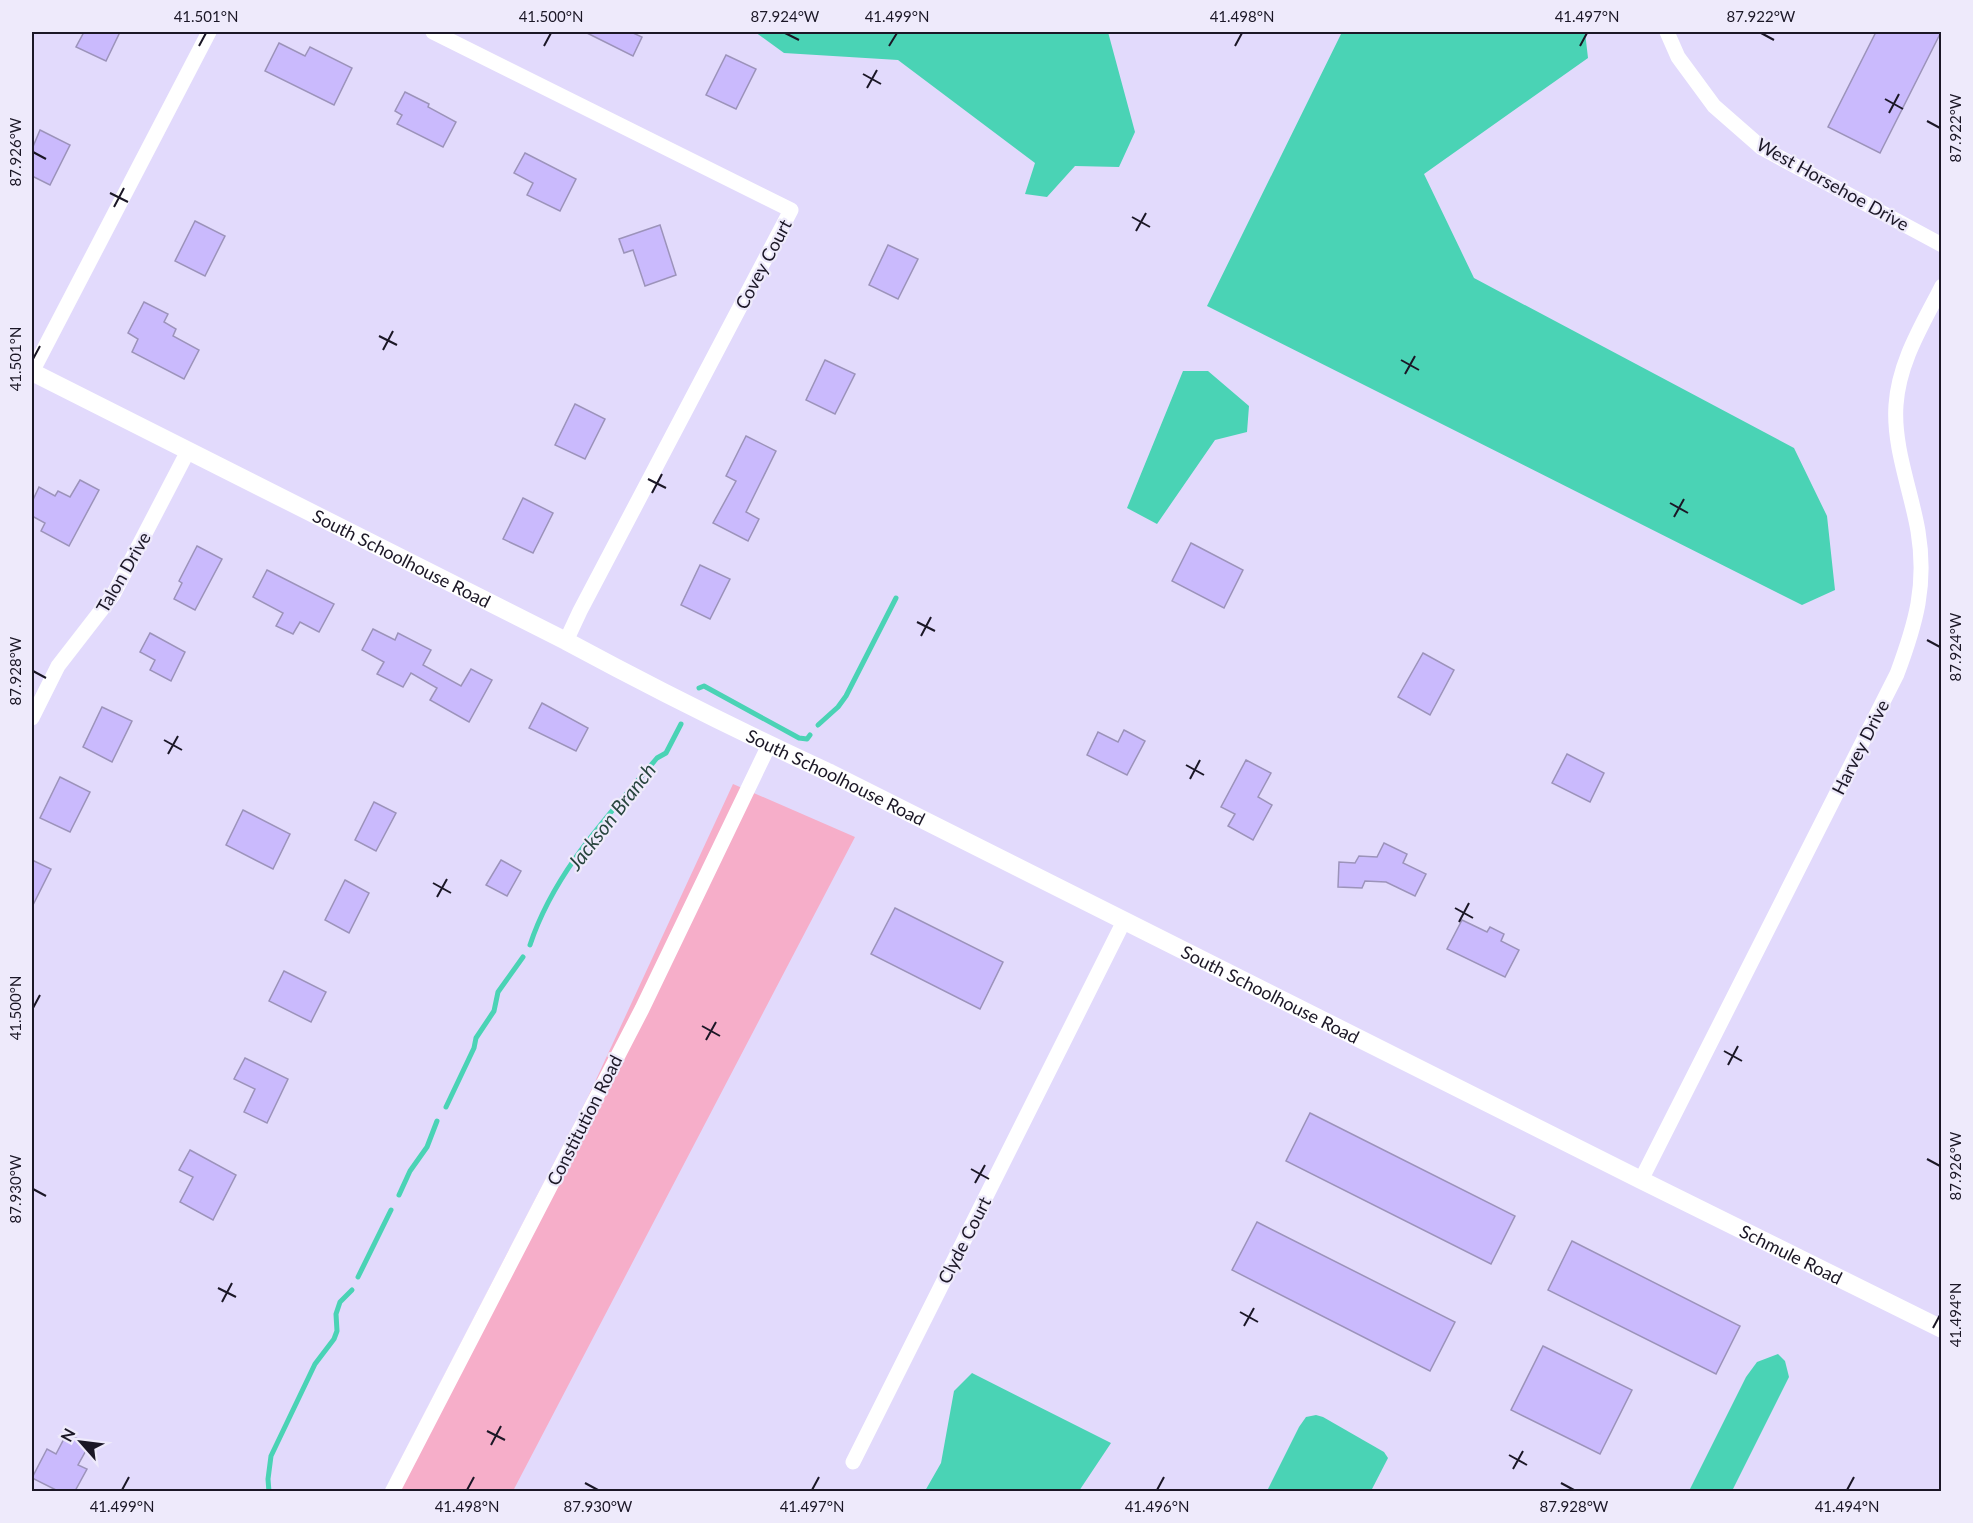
<svg xmlns="http://www.w3.org/2000/svg" width="1973" height="1523" font-family="Lato,sans-serif">
	<style>
		.green { fill: #f6aec9 }
		.water { fill: #4ad3b5 }
		.lines { fill: none; stroke-linecap: round; stroke-linejoin: round }
		.stream { stroke: #4ad3b5; stroke-width: 5 }
		.building { fill: #cabafd; stroke: #9c93ba; stroke-width: 1.5 }
		.minor { stroke: #fff; stroke-width: 15 }
		.tertiary { stroke: #fff; stroke-width: 18 }
		.ticks { fill: none; stroke: #1b1726; stroke-width: 2 }
		.labels { text-anchor: middle; dominant-baseline: central; stroke-width: 4.5; stroke-linejoin: round; paint-order: stroke }
		.street-label { font-size: 18px; fill: #1b1726; stroke: #eeeafb }
		.water-label { font-size: 20px; font-style: italic; fill: #27443d; stroke: #eeeafb }
		.neatline { fill: none; stroke: #1b1726; stroke-width: 2 }
		.ticks-label { font-size: 15px; text-anchor: middle; fill: #1b1726 }
	</style>
	<rect width="100%" height="100%" fill="#e2dafc"/>
	<path class="green" d="M 733,784 L 855,837 L 513,1491 L 384,1492 L 587,1099 Z"/>
	<g class="water">
		<path d="M 755,32 L 1108,32 L 1135,132 L 1119,167 L 1075,166 L 1047,197 L 1025,194 L 1035,163 L 898,60 L 784,53 Z"/>
		<path d="M 1342,32 L 1585,32 L 1588,58 L 1424,174 L 1474,278 L 1794,448 L 1827,516 L 1835,590 L 1802,605 L 1207,306 Z"/>
		<path d="M 1183,371 L 1208,371 L 1249,406 L 1247,432 L 1215,440 L 1157,524 L 1127,508 Z"/>
		<path d="M 1778,1354 L 1785,1361 L 1789,1377 L 1732,1491 L 1689,1491 L 1746,1377 L 1757,1362 Z"/>
		<path d="M 972,1373 L 1111,1443 L 1079,1491 L 925,1491 L 941,1463 L 954,1391 Z"/>
		<path d="M 1316,1415 L 1323,1417 L 1384,1452 L 1388,1458 L 1371,1491 L 1267,1491 L 1299,1427 L 1306,1417 Z"/>
	</g>
	<g class="lines">
		<g class="stream">
			<path d="M 699,688 L 704,686 L 799,738 L 807,739 L 810,735"/>
			<path d="M 818,725 L 838,707 L 846,696 L 896,598"/>
			<path d="M 530,945 C 554,872 608,816 657,758 L 666,753 L 681,724"/>
			<path d="M 446,1107 L 474,1048 L 476,1038 L 494,1011 L 498,992 L 523,957"/>
			<path d="M 399,1195 L 410,1171 L 427,1147 L 437,1121"/>
			<path d="M 358,1277 L 391,1210"/>
			<path d="M 269,1492 L 268,1479 L 271,1456 L 315,1364 L 334,1339 L 337,1331 L 336,1314 L 340,1302 L 352,1290"/>
		</g>
	</g>
	<g class="building">
		<path d="M 84,32 L 120,32 L 106,61 L 76,47 Z"/>
		<path d="M 585,32 L 631,32 L 642,37 L 633,56 Z"/>
		<path d="M 1876,32 L 1941,32 L 1880,153 L 1828,127 Z"/>
		<path d="M 279,43 L 305,56 L 310,47 L 352,68 L 334,105 L 265,71 Z"/>
		<path d="M 726,55 L 756,69 L 736,109 L 706,95 Z"/>
		<path d="M 405,92 L 429,104 L 428,107 L 456,122 L 443,147 L 397,124 L 402,115 L 395,111 Z"/>
		<path d="M 40,130 L 70,145 L 50,185 L 32,176 L 32,149 Z"/>
		<path d="M 525,153 L 576,179 L 560,211 L 527,195 L 533,183 L 514,173 Z"/>
		<path d="M 195,221 L 225,236 L 205,276 L 175,261 Z"/>
		<path d="M 660,225 L 676,275 L 645,286 L 633,250 L 624,253 L 619,239 Z"/>
		<path d="M 888,245 L 918,259 L 898,299 L 869,285 Z"/>
		<path d="M 144,302 L 168,314 L 164,322 L 176,329 L 173,336 L 199,350 L 184,379 L 132,352 L 138,339 L 128,333 Z"/>
		<path d="M 825,360 L 855,374 L 835,414 L 806,400 Z"/>
		<path d="M 575,404 L 605,419 L 585,459 L 555,445 Z"/>
		<path d="M 746,436 L 776,451 L 746,512 L 759,519 L 748,541 L 713,523 L 736,481 L 726,476 Z"/>
		<path d="M 80,480 L 99,490 L 69,546 L 41,531 L 45,523 L 32,516 L 32,502 L 39,487 L 55,496 L 58,491 L 70,497 Z"/>
		<path d="M 523,498 L 553,513 L 533,553 L 503,539 Z"/>
		<path d="M 1191,543 L 1243,570 L 1224,608 L 1172,581 Z"/>
		<path d="M 197,546 L 222,559 L 195,610 L 174,599 L 182,583 L 179,581 Z"/>
		<path d="M 700,565 L 730,579 L 710,619 L 681,605 Z"/>
		<path d="M 267,570 L 334,604 L 319,632 L 300,622 L 293,634 L 276,626 L 283,613 L 253,597 Z"/>
		<path d="M 373,629 L 395,640 L 398,633 L 431,650 L 423,665 L 461,686 L 471,669 L 492,680 L 469,722 L 430,700 L 437,688 L 411,673 L 403,687 L 377,674 L 384,662 L 362,650 Z"/>
		<path d="M 150,633 L 185,652 L 171,681 L 150,670 L 155,660 L 140,652 Z"/>
		<path d="M 1423,653 L 1454,670 L 1430,715 L 1398,697 Z"/>
		<path d="M 542,703 L 588,728 L 576,751 L 529,728 Z"/>
		<path d="M 102,707 L 132,721 L 112,762 L 83,747 Z"/>
		<path d="M 1124,730 L 1145,741 L 1127,775 L 1087,755 L 1098,732 L 1118,742 Z"/>
		<path d="M 1567,754 L 1604,773 L 1590,802 L 1552,783 Z"/>
		<path d="M 1246,760 L 1271,773 L 1258,797 L 1272,805 L 1253,840 L 1228,826 L 1235,814 L 1221,807 Z"/>
		<path d="M 60,777 L 90,792 L 70,832 L 40,818 Z"/>
		<path d="M 374,802 L 396,813 L 376,851 L 355,840 Z"/>
		<path d="M 243,810 L 290,834 L 273,869 L 226,845 Z"/>
		<path d="M 1384,843 L 1407,854 L 1403,863 L 1426,874 L 1415,896 L 1386,882 L 1365,881 L 1362,888 L 1338,887 L 1339,862 L 1355,863 L 1359,856 L 1377,857 Z"/>
		<path d="M 32,860 L 51,869 L 32,907 Z"/>
		<path d="M 501,860 L 521,871 L 507,896 L 486,885 Z"/>
		<path d="M 345,880 L 369,893 L 349,933 L 325,920 Z"/>
		<path d="M 895,908 L 1003,962 L 980,1009 L 871,954 Z"/>
		<path d="M 1462,920 L 1487,932 L 1490,927 L 1504,934 L 1501,941 L 1519,950 L 1505,977 L 1447,949 Z"/>
		<path d="M 284,971 L 326,992 L 311,1022 L 269,1001 Z"/>
		<path d="M 245,1058 L 288,1079 L 267,1123 L 244,1112 L 255,1089 L 234,1079 Z"/>
		<path d="M 1310,1113 L 1515,1216 L 1491,1264 L 1286,1161 Z"/>
		<path d="M 190,1150 L 236,1175 L 213,1220 L 180,1202 L 193,1177 L 179,1170 Z"/>
		<path d="M 1257,1222 L 1455,1322 L 1430,1371 L 1232,1270 Z"/>
		<path d="M 1572,1241 L 1740,1326 L 1716,1374 L 1548,1290 Z"/>
		<path d="M 1543,1346 L 1632,1390 L 1600,1454 L 1511,1410 Z"/>
		<path d="M 67,1433 L 89,1445 L 78,1465 L 87,1469 L 75,1491 L 58,1491 L 32,1478 L 47,1449 L 56,1454 Z"/>
	</g>
	<g class="lines">
		<g class="minor">
			<path d="M 433,32 L 791,210 L 580,611 L 566,641"/>
			<path d="M 1667,32 L 1678,57 L 1714,106 L 1762,148 L 1942,245"/>
			<path d="M 32,372 L 209,32"/>
			<path d="M 32,718 L 58,666 L 113,595 L 188,451"/>
			<path d="M 1641,1180 L 1897,674 C 1916,623 1927,585 1918,531 C 1911,490 1893,447 1896,405 C 1899,361 1923,324 1942,286"/>
			<path d="M 853,1462 L 1124,921"/>
			<path d="M 392,1492 L 642,1009 L 769,745"/>
		</g>
		<path class="tertiary" id="s1" d="M 32,372 L 566,641 C 653,688 741,732 830,773 L 1641,1180 L 1942,1329"/>
	</g>
	<path class="ticks" d="M 785,33 L 799,40M 1761,33 L 1774,40M 199,46 L 206,33M 544,46 L 551,33M 889,46 L 897,33M 1235,46 L 1242,33M 1580,46 L 1587,33M 863,74 L 881,84M 867,88 L 877,70M 1885,99 L 1903,109M 1889,113 L 1899,94M 1927,121 L 1940,128M 33,152 L 46,159M 110,193 L 128,202M 114,207 L 124,188M 1132,217 L 1150,227M 1136,231 L 1146,213M 379,336 L 397,345M 383,350 L 393,331M 33,359 L 40,346M 1401,360 L 1419,370M 1405,374 L 1415,356M 648,479 L 666,488M 652,493 L 662,474M 1670,503 L 1688,513M 1674,517 L 1684,499M 917,622 L 935,631M 921,636 L 931,617M 1927,640 L 1940,647M 33,671 L 46,678M 164,740 L 182,750M 168,754 L 178,736M 1186,765 L 1204,775M 1190,779 L 1200,760M 433,883 L 451,893M 437,897 L 447,879M 1455,908 L 1473,918M 1459,922 L 1469,903M 33,1008 L 40,995M 702,1026 L 720,1036M 706,1040 L 716,1022M 1724,1051 L 1742,1061M 1728,1065 L 1738,1046M 1927,1159 L 1940,1166M 971,1169 L 989,1179M 975,1183 L 985,1165M 33,1189 L 46,1196M 218,1288 L 236,1297M 222,1302 L 232,1283M 1240,1312 L 1258,1322M 1244,1326 L 1254,1308M 1933,1328 L 1940,1315M 487,1431 L 505,1440M 491,1445 L 501,1426M 1509,1455 L 1527,1465M 1513,1469 L 1523,1451M 585,1483 L 598,1490M 1561,1483 L 1574,1490M 122,1490 L 129,1477M 467,1490 L 474,1477M 812,1490 L 819,1477M 1157,1490 L 1164,1477M 1847,1490 L 1854,1477"/>
	<g class="labels">
		<g class="street-label">
			<text transform="translate(1833 184) rotate(29)">West Horsehoe Drive</text>
			<text transform="translate(763 264) rotate(-62)">Covey Court</text>
			<text stroke="none"><textPath href="#s1" startOffset="414">South Schoolhouse Road</textPath></text>
			<text transform="translate(123 572) rotate(-60)">Talon Drive</text>
			<text transform="translate(1860 747) rotate(-63)">Harvey Drive</text>
			<text stroke="none"><textPath href="#s1" startOffset="900">South Schoolhouse Road</textPath></text>
			<text stroke="none"><textPath href="#s1" startOffset="1386">South Schoolhouse Road</textPath></text>
			<text transform="translate(584 1120) rotate(-63)">Constitution Road</text>
			<text transform="translate(964 1240) rotate(-63)">Clyde Court</text>
			<text stroke="none"><textPath href="#s1" startOffset="1968">Schmule Road</textPath></text>
		</g>
		<g class="water-label">
			<text transform="translate(611 816) rotate(-52)">Jackson Branch</text>
		</g>
	</g>
	<rect width="1973" height="1523" fill="none" stroke="#eeeafb" stroke-width="66"/>
	<g transform="translate(81 1442) rotate(298)" stroke="#eeeafb" stroke-width="4.5" paint-order="stroke">
	<path d="M0-4.5L10 22L0 15L-10 22Z" fill="#1b1726"/>
	<text y="-9" font-size="16" font-weight="bold" text-anchor="middle" fill="#1b1726">N</text>
	</g>
	<rect x="33" y="33" width="1907" height="1457" class="neatline"/>
	<g class="ticks-label">
		<text x="206" y="22">41.501°N</text>
		<text x="551" y="22">41.500°N</text>
		<text x="785" y="22">87.924°W</text>
		<text x="897" y="22">41.499°N</text>
		<text x="1242" y="22">41.498°N</text>
		<text x="1587" y="22">41.497°N</text>
		<text x="1761" y="22">87.922°W</text>
		<text transform="translate(1956 128) rotate(-90)" y="5">87.922°W</text>
		<text transform="translate(16 152) rotate(-90)" y="5">87.926°W</text>
		<text transform="translate(16 359) rotate(-90)" y="5">41.501°N</text>
		<text transform="translate(1956 647) rotate(-90)" y="5">87.924°W</text>
		<text transform="translate(16 671) rotate(-90)" y="5">87.928°W</text>
		<text transform="translate(16 1008) rotate(-90)" y="5">41.500°N</text>
		<text transform="translate(1956 1166) rotate(-90)" y="5">87.926°W</text>
		<text transform="translate(16 1189) rotate(-90)" y="5">87.930°W</text>
		<text transform="translate(1956 1315) rotate(-90)" y="5">41.494°N</text>
		<text x="122" y="1512">41.499°N</text>
		<text x="467" y="1512">41.498°N</text>
		<text x="598" y="1512">87.930°W</text>
		<text x="812" y="1512">41.497°N</text>
		<text x="1157" y="1512">41.496°N</text>
		<text x="1574" y="1512">87.928°W</text>
		<text x="1847" y="1512">41.494°N</text>
	</g>
</svg>
